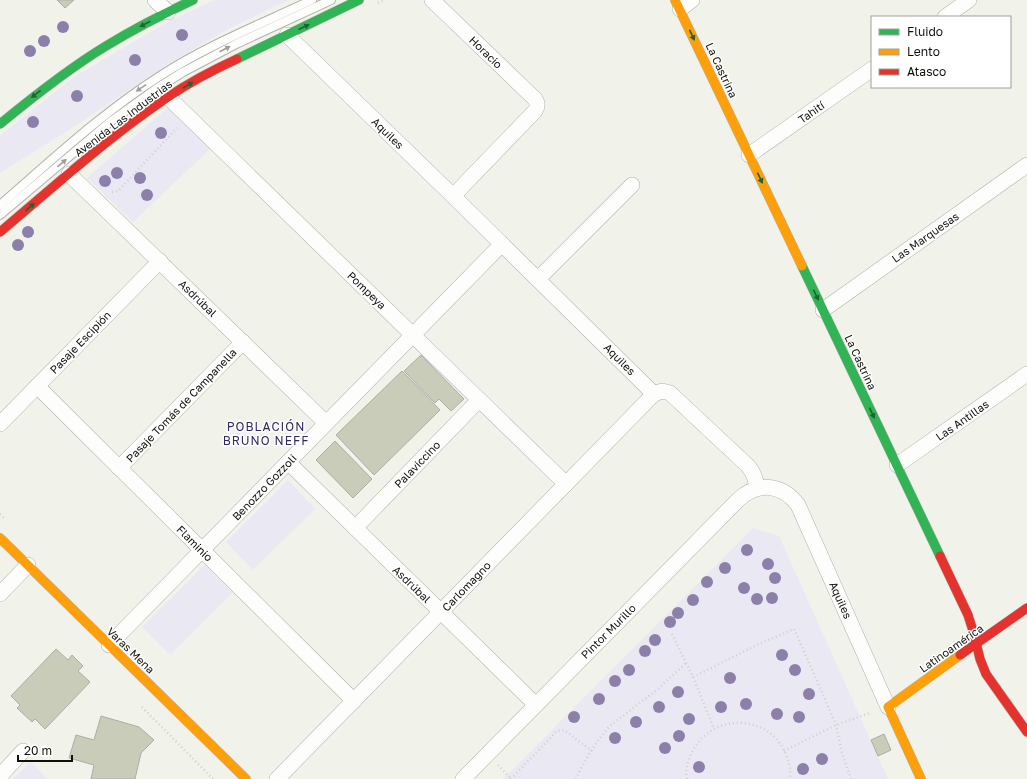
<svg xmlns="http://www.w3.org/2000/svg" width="1027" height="779" font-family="'Golos Text',sans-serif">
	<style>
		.green { fill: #eae9f3 }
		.building { fill: #c9ccb8; stroke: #acada7 }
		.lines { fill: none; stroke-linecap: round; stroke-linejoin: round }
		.lane-casing { stroke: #b1b1ab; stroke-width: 10 }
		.street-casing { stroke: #b1b1ab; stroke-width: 16 }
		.fast-casing { stroke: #b1b1ab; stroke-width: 10 }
		.slow-casing { stroke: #b1b1ab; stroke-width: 10 }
		.jam-casing { stroke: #b1b1ab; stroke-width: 10 }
		.path { stroke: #cfcfcc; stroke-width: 2.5; stroke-dasharray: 1 3; stroke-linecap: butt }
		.lane { stroke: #fdfdfc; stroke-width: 8 }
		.street { stroke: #fdfdfc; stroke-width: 15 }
		.fast { stroke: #30b455; stroke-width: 9 }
		.slow { stroke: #ff9f0a; stroke-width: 9 }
		.jam { stroke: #e5322d; stroke-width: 9 }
		.tree { fill: #8c80ab }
		.oneway { fill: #206230 }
		.oneway2 { fill: #9e9e9b }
		.labels { text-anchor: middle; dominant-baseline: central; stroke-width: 3; stroke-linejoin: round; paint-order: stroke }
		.street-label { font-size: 11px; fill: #0f0f0a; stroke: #fff }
		.neighbourhood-label { font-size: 12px; letter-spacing: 1px; fill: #342863; stroke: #fff }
	</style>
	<rect width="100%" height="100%" fill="#f1f2ea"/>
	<g class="green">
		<path d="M 215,0 L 289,0 L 230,28 L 163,67 L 83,121 L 0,173 L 0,135 L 74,77 L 171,20 Z"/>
		<path d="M 171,105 L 213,146 L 133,222 L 87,178 Z"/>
		<path d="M 288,480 L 315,509 L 253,570 L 226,542 Z"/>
		<path d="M 753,528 L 779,536 L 888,779 L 503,779 Z"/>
		<path d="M 205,565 L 232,593 L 170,655 L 142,627 Z"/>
		<path d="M 30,762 L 48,779 L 13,779 Z"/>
	</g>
	<g class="building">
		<path d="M 57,0 L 74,0 L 65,8 Z"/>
		<path d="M 421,355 L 464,399 L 451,411 L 439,399 L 435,403 L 404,371 Z"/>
		<path d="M 402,371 L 440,410 L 374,475 L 336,435 Z"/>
		<path d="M 335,441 L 372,479 L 353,498 L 316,460 Z"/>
		<path d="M 56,649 L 68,660 L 72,655 L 83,666 L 78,671 L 90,682 L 45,729 L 35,719 L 32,722 L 17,708 L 20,705 L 11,696 Z"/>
		<path d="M 101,716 L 139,727 L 154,740 L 141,753 L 135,779 L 91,779 L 94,765 L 69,758 L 76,735 L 94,740 Z"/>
		<path d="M 884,734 L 891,750 L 878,756 L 871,740 Z"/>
	</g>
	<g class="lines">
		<g class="lane-casing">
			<g id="lane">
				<path d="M 0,205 C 52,160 102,113 160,76 C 208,45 261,24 312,0"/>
				<path d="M 0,215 L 110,122 L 156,89 L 183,72 L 236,44 L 331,0"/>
			</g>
		</g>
		<g class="street-casing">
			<g id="street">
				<path d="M 155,0 L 168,12"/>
				<path d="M 432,0 L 535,99 C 538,103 538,106 535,111 L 453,196"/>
				<path d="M 680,9 L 692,0"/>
				<path d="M 945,17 L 969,0"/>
				<path d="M 287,35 L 453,196 L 654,394"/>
				<path d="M 168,97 L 566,484"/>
				<path d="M 749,155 L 872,69"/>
				<path d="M 69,174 L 326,423"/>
				<path d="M 538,279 L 632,185"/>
				<path d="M 823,310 L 1027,165"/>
				<path d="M 37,386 L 354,701"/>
				<path d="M 0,424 L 160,261"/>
				<path d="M 288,462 L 536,705"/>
				<path d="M 897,465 L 1027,374"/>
				<path d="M 119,468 L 243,342"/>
				<path d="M 355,528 L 479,400"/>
				<path d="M 0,594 L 28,565"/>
				<path d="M 109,645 L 502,244"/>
				<path d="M 0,776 L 23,751"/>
				<path d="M 277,779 L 654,394 L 662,391 L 670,393 L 748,466 C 754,473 756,479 757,488"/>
				<path d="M 463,779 L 738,500 C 758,481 782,484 798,505 L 888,707"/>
			</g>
		</g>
		<g class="fast-casing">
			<g id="fast">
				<path d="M 237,59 L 359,0"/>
				<path d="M 0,124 C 34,96 68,69 106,46 C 134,29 163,14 193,0"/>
				<path d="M 802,266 L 940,556"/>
			</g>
		</g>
		<g class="slow-casing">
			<g id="slow">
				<path d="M 675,0 L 802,266"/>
				<path d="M 0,538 L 246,779"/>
				<path d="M 921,779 L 888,707 L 960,655"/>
			</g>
		</g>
		<g class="jam-casing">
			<g id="jam">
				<path d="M 0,232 C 55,186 108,137 168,97 C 190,82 213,70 237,59"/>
				<path d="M 940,556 L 968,615 L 974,634 L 980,659 L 986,674 L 1027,732"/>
				<path d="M 960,655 L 1027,608"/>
			</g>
		</g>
		<g class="path">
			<path d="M 378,3 L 384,0"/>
			<path d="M 112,192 L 118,191 L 177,128"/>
			<path d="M 0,514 L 4,518"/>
			<path d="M 672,634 L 693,677 L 714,729"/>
			<path d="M 693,677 L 759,644 L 794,629 L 825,699 L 836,725 L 842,753 L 851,779"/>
			<path d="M 142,707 L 213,779"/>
			<path d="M 784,751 L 836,725 L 870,713"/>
			<path d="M 498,765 L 511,779"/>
			<path d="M 511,779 L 557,731 L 564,730 L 592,751"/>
			<path d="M 576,779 C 583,762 598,739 610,726 L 658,689 L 686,663"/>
			<path d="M 687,779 C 685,770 688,761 692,752 C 715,708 778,715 789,764 C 791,768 790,774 790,779"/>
		</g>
		<use href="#lane" class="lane"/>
		<use href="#street" class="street"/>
		<use href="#fast" class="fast"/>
		<use href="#slow" class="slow"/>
		<use href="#jam" class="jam"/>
	</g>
	<g class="tree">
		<circle cx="63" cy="27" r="6"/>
		<circle cx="182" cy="35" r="6"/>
		<circle cx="44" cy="41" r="6"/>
		<circle cx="30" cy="51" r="6"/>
		<circle cx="135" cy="60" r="6"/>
		<circle cx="77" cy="96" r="6"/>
		<circle cx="33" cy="122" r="6"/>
		<circle cx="161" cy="133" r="6"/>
		<circle cx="117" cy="173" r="6"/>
		<circle cx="140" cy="178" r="6"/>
		<circle cx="105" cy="181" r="6"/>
		<circle cx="147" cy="195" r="6"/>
		<circle cx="28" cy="232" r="6"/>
		<circle cx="18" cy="245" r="6"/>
		<circle cx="747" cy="550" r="6"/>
		<circle cx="768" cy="564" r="6"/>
		<circle cx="725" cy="568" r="6"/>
		<circle cx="775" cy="578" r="6"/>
		<circle cx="707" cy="582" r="6"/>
		<circle cx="744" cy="588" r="6"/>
		<circle cx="772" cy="598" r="6"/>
		<circle cx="757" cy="599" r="6"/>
		<circle cx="693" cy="600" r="6"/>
		<circle cx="678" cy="613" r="6"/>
		<circle cx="670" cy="622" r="6"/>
		<circle cx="655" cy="640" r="6"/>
		<circle cx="645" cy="651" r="6"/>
		<circle cx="782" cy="655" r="6"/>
		<circle cx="629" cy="670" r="6"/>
		<circle cx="795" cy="670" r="6"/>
		<circle cx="730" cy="678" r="6"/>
		<circle cx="615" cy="681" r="6"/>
		<circle cx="678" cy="692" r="6"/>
		<circle cx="809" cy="694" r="6"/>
		<circle cx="599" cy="699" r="6"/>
		<circle cx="746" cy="704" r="6"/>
		<circle cx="659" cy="707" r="6"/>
		<circle cx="721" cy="707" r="6"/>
		<circle cx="777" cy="714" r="6"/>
		<circle cx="574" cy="717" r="6"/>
		<circle cx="799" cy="717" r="6"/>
		<circle cx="689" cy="719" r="6"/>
		<circle cx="636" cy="722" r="6"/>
		<circle cx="679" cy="736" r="6"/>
		<circle cx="615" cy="738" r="6"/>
		<circle cx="665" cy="748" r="6"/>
		<circle cx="822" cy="759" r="6"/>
		<circle cx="699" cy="767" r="6"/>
		<circle cx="803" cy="769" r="6"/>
	</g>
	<defs><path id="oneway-solid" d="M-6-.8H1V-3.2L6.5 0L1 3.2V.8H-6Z"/></defs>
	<g class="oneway">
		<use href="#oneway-solid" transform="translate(145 24) rotate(152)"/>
		<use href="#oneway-solid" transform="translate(304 27) rotate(-25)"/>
		<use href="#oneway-solid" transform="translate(692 35) rotate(65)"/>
		<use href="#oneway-solid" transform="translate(188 85) rotate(-31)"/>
		<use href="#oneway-solid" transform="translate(36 94) rotate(142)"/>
		<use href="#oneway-solid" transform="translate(760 178) rotate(65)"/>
		<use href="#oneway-solid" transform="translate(30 207) rotate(-40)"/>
		<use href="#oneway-solid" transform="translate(816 295) rotate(64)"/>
		<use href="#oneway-solid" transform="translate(872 413) rotate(65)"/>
	</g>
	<g class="oneway2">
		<use href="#oneway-solid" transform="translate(225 49) rotate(-27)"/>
		<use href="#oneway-solid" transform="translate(141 88) rotate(146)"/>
		<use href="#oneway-solid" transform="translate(62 163) rotate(-40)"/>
	</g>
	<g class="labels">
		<g class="street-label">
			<text transform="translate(486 52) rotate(44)">Horacio</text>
			<text transform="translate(722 70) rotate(65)">La Castrina</text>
			<text transform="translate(811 112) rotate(-35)">Tahití</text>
			<text transform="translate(123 118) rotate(-37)">Avenida Las Industrias</text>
			<text transform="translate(388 133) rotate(44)">Aquiles</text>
			<text transform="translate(925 237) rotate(-35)">Las Marquesas</text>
			<text transform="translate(367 290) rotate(44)">Pompeya</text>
			<text transform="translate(198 298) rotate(44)">Asdrúbal</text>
			<text transform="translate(80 342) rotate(-46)">Pasaje Escipión</text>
			<text transform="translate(620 359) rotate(45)">Aquiles</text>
			<text transform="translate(861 362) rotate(65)">La Castrina</text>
			<text transform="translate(181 405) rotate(-46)">Pasaje Tomás de Campanella</text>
			<text transform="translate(962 420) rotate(-35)">Las Antillas</text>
			<text transform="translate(417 464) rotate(-46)">Palaviccino</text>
			<text transform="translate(264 487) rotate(-46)">Benozzo Gozzoli</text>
			<text transform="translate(195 543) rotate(45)">Flaminio</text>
			<text transform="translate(412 584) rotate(44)">Asdrúbal</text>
			<text transform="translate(466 586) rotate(-46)">Carlomagno</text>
			<text transform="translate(841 600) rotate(66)">Aquiles</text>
			<text transform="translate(608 631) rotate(-45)">Pintor Murillo</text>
			<text transform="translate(951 648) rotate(-35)">Latinoamérica</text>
			<text transform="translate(131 650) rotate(44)">Varas Mena</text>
		</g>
		<g class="neighbourhood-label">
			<text x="266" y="426">POBLACIÓN<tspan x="266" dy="14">BRUNO NEFF</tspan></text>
		</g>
	</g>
	<rect x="871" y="16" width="140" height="72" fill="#ffffff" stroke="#9f9f9d"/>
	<rect x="879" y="29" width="20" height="6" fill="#30b455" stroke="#9f9f9d"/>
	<text x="907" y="36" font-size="12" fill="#0f0f0a">Fluido</text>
	<rect x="879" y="49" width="20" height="6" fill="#ff9f0a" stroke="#9f9f9d"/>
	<text x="907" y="56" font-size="12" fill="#0f0f0a">Lento</text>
	<rect x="879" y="69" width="20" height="6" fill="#e5322d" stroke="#9f9f9d"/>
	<text x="907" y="76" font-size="12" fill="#0f0f0a">Atasco</text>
	<path d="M18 755v6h54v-6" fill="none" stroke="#0f0f0a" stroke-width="2"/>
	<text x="24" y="755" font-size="12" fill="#0f0f0a" stroke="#ffffff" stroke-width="3" paint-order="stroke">20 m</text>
</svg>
